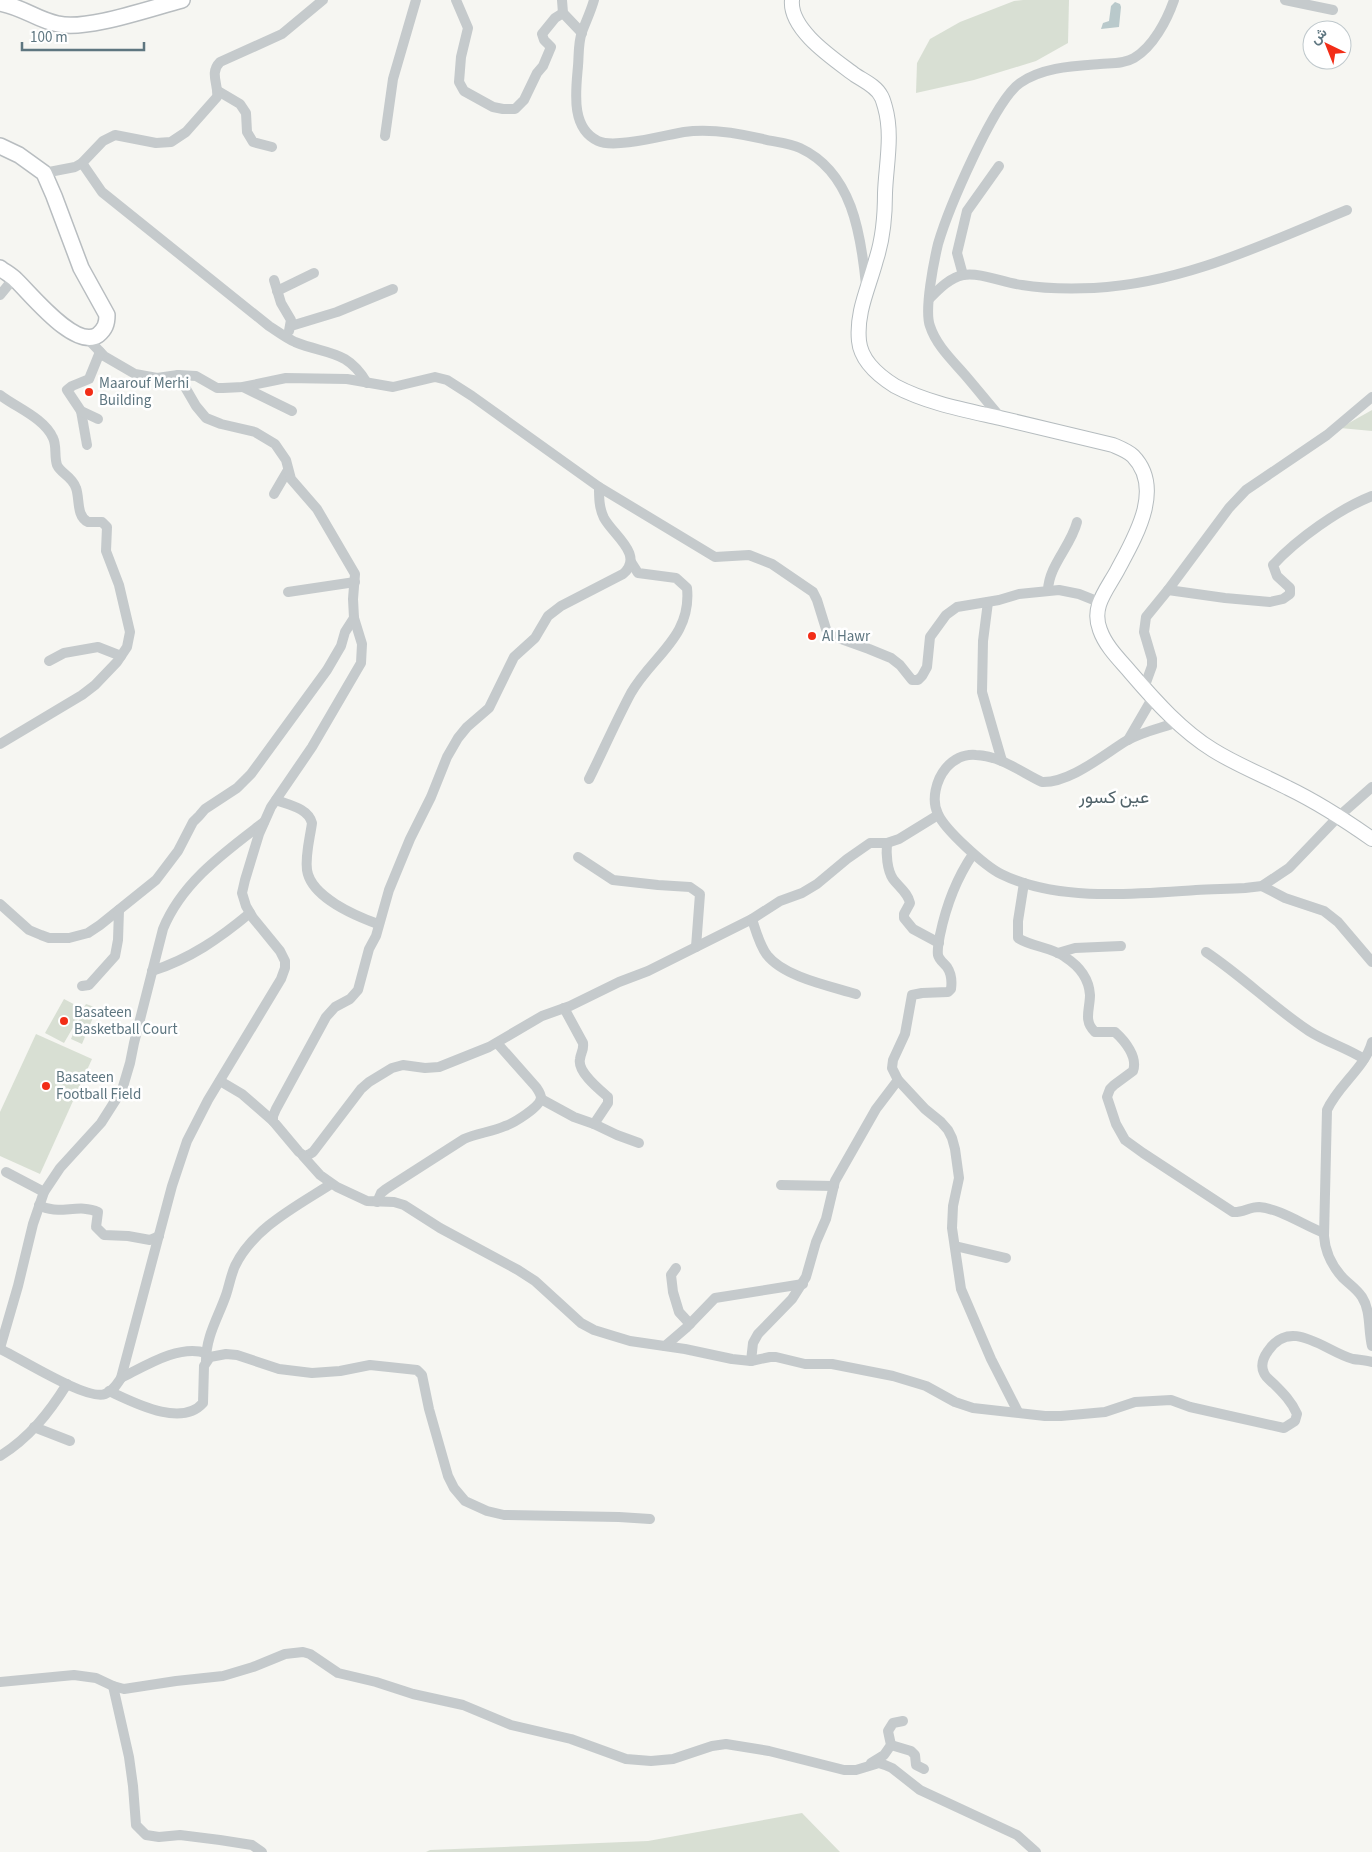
<svg xmlns="http://www.w3.org/2000/svg" width="1372" height="1852" font-family="'Source Sans 3',Vazirmatn,sans-serif">
	<style>
		.green { fill: #d8dfd3 }
		.water { fill: #b9c9cb }
		.lines { fill: none; stroke-linecap: round; stroke-linejoin: round }
		.secondary-casing { stroke: #b5bcbf; stroke-width: 16 }
		.primary-casing { stroke: #b8bdc0; stroke-width: 18 }
		.minor { stroke: #c5cacc; stroke-width: 10 }
		.secondary { stroke: #fff; stroke-width: 14 }
		.primary { stroke: #fff; stroke-width: 15 }
		.poi-dot { fill: #f22d17; stroke: #fff; stroke-width: 2 }
		.labels { text-anchor: middle; dominant-baseline: central; stroke-width: 5; stroke-linejoin: round; paint-order: stroke }
		.poi-label { font-size: 15px; fill: #5e7680; stroke: #fff; text-anchor: start }
		.quarter-label { font-size: 18px; fill: #51636a; stroke: #fff }
	</style>
	<rect width="100%" height="100%" fill="#f6f6f2"/>
	<g class="green">
		<path d="M 1023,0 L 1069,0 L 1068,43 L 1036,61 L 974,80 L 916,93 L 917,63 L 930,39 L 960,22 L 1014,1 Z"/>
		<path d="M 1372,410 L 1372,431 L 1340,428 Z"/>
		<path d="M 64,999 L 83,1009 L 86,1004 L 97,1008 L 82,1044 L 71,1039 L 82,1012 L 64,1043 L 45,1033 Z"/>
		<path d="M 36,1034 L 92,1059 L 40,1174 L 0,1156 L 0,1112 Z"/>
		<path d="M 802,1813 L 840,1852 L 426,1852 L 430,1850 L 648,1841 Z"/>
	</g>
	<path class="water" d="M 1115,2 L 1120,4 L 1121,7 L 1119,27 L 1101,29 L 1103,23 L 1109,21 L 1111,6 Z"/>
	<g class="lines">
		<g class="secondary-casing">
			<path id="secondary" d="M 792,0 C 789,30 834,59 855,75 C 864,81 876,86 881,96 C 883,99 884,104 885,107 C 893,135 886,165 885,193 C 885,216 883,239 876,260 C 869,287 856,312 859,341 C 861,361 879,376 895,386 C 927,403 965,410 1000,418 C 1038,427 1075,436 1113,445 C 1120,448 1128,451 1133,456 C 1165,489 1134,539 1117,571 C 1106,591 1091,607 1100,630 C 1106,647 1120,660 1131,673 C 1155,701 1182,731 1213,750 C 1237,765 1263,775 1288,788 C 1317,802 1345,820 1372,839"/>
		</g>
		<g class="primary-casing">
			<g id="primary">
				<path d="M 0,3 C 23,7 37,20 58,24 C 86,31 151,8 182,0"/>
				<path d="M 0,146 L 19,155 L 44,173 L 54,196 L 81,268 L 107,315 C 107,324 105,329 98,335 C 75,350 31,294 16,280 C 11,275 5,272 0,268"/>
			</g>
		</g>
		<g class="minor">
			<path d="M 456,0 L 468,28 L 461,57 L 459,82 L 464,91 L 493,107 L 503,109 L 515,109 L 524,100 L 537,73 L 543,66 L 551,47 L 544,40 L 542,34 L 555,18 L 563,13"/>
			<path d="M 562,0 L 563,13 L 582,33"/>
			<path d="M 594,0 C 591,11 586,21 582,32 C 578,43 579,55 578,66 C 576,90 570,128 598,141 C 615,149 665,135 684,132 C 710,128 738,133 763,139 C 775,142 789,143 800,148 C 852,172 861,234 866,285"/>
			<path d="M 1285,0 L 1333,10"/>
			<path d="M 218,91 L 240,104 L 246,113 L 247,132 L 253,142 L 272,147"/>
			<path d="M 385,136 L 393,79 L 416,0"/>
			<path d="M 82,163 L 102,192 L 269,326 C 277,331 286,338 295,342 C 327,355 347,349 367,383"/>
			<path d="M 44,173 L 75,167 L 82,163 L 103,141 L 115,135 L 156,143 L 171,142 L 186,132 L 217,97 C 219,85 209,73 220,62 L 282,34 L 323,0"/>
			<path d="M 963,275 L 957,253 L 967,211 L 999,166"/>
			<path d="M 274,280 L 281,303 L 291,320 L 289,331"/>
			<path d="M 277,291 L 314,273"/>
			<path d="M 0,295 L 14,278"/>
			<path d="M 929,299 C 938,290 949,278 963,275 C 981,272 1004,283 1022,285 C 1046,289 1070,289 1094,288 C 1185,283 1264,244 1347,210"/>
			<path d="M 291,326 L 337,312 L 393,289"/>
			<path d="M 87,338 L 104,356 L 135,374 L 157,378 L 178,375 L 196,376 L 217,388 L 223,388 L 243,387 L 286,378 L 347,379 L 393,387 L 435,377 L 447,380 L 472,396 L 599,487"/>
			<path d="M 243,387 L 292,411"/>
			<path d="M 0,395 C 17,408 44,418 53,438 C 57,446 54,456 57,465 C 61,474 72,476 76,488 C 80,499 76,516 88,522 L 102,522 L 107,527 L 106,551 L 119,585 L 130,632 L 127,647 L 117,662 L 95,685 L 82,695 L 0,744"/>
			<path d="M 81,411 L 87,445"/>
			<path d="M 1001,418 C 989,404 977,389 965,375 C 952,360 936,345 930,326 C 924,310 934,261 938,244 C 948,210 994,101 1020,83 C 1043,67 1074,66 1100,64 C 1111,63 1124,64 1134,58 C 1153,47 1167,20 1174,0"/>
			<path d="M 98,419 L 81,411 L 67,390 L 72,386 L 89,379 L 100,352"/>
			<path d="M 274,494 L 288,470"/>
			<path d="M 1048,590 C 1049,565 1071,546 1077,522"/>
			<path d="M 1168,590 L 1225,598 L 1270,602 L 1283,599 L 1290,594 L 1290,588 L 1277,576 L 1273,565 C 1297,539 1339,509 1372,496"/>
			<path d="M 288,592 L 355,582"/>
			<path d="M 988,602 L 983,641 L 982,692 L 1002,761"/>
			<path d="M 49,661 L 64,653 L 98,647 L 121,656"/>
			<path d="M 1144,688 L 1152,666 L 1152,659 L 1144,632 L 1146,617 L 1168,590 L 1229,508 L 1246,490 L 1327,435 L 1372,397"/>
			<path d="M 1178,722 C 1161,728 1141,732 1126,741 C 1103,755 1070,783 1042,782 C 1021,772 1001,756 976,755 C 964,754 954,759 946,768 C 936,780 931,800 938,814 C 945,830 985,866 1001,874 C 1057,902 1135,894 1196,890 C 1212,889 1228,889 1245,888 L 1262,886 L 1289,868 L 1338,817 L 1372,787"/>
			<path d="M 1128,740 L 1153,697"/>
			<path d="M 589,779 C 603,751 616,721 631,693 C 652,656 692,637 687,588 L 676,578 L 638,573 L 631,562"/>
			<path d="M 276,800 C 289,805 308,808 312,823 C 310,838 305,855 307,870 C 311,897 356,916 378,924"/>
			<path d="M 938,815 L 899,839 L 887,843 L 870,843 L 847,859 L 817,884 L 802,893 L 780,901 L 752,919 L 648,971 L 619,982 L 570,1006 L 542,1016 L 489,1047 L 439,1067 L 425,1068 L 403,1065 L 392,1068 L 369,1082 L 361,1089 L 313,1152 C 307,1156 305,1157 299,1152 L 273,1121 L 273,1116 L 276,1109 L 326,1017 L 335,1007 L 350,999 L 358,990 L 369,949 L 376,936 L 389,890 L 410,839 L 431,797 L 447,757 L 458,738 L 467,727 L 489,708 L 514,657 L 535,638 L 548,616 L 561,606 L 623,574 C 645,555 613,535 604,518 C 599,508 599,497 599,487 L 715,557 L 749,555 L 772,564 L 813,592 L 817,600 L 826,629 L 830,635 L 869,649 L 891,658 L 900,665 L 912,680 L 918,680 L 922,676 L 927,667 L 930,637 L 946,615 L 957,607 L 999,600 L 1019,594 L 1059,590 L 1079,594 L 1099,602"/>
			<path d="M 887,843 C 886,854 887,870 893,879 C 899,887 908,893 910,903 L 904,914 L 904,918 L 913,929 L 939,943"/>
			<path d="M 973,854 C 956,879 946,906 940,935 C 939,941 937,949 938,955 C 939,960 944,963 947,967 C 951,973 952,982 951,989 L 948,992 L 922,993 L 912,995 L 905,1034 L 893,1060 L 892,1068 L 898,1080 L 925,1109 L 941,1122 L 948,1130 L 952,1138 L 955,1149 L 959,1178 L 953,1206 L 952,1228 L 961,1289 L 991,1359 L 1018,1412"/>
			<path d="M 578,857 L 613,880 L 658,885 L 690,887 L 700,894 L 696,947"/>
			<path d="M 1024,883 L 1018,921 L 1018,938 C 1032,947 1051,947 1065,957 C 1079,966 1089,979 1090,995 C 1090,1009 1083,1021 1095,1032 L 1115,1032 C 1125,1041 1138,1057 1133,1071 L 1114,1085 L 1110,1089 L 1107,1097 L 1116,1124 L 1125,1140 L 1143,1153 L 1233,1212 C 1242,1213 1249,1207 1259,1207 C 1281,1209 1303,1225 1324,1233"/>
			<path d="M 1262,886 L 1285,898 L 1324,911 L 1338,922 L 1372,962"/>
			<path d="M 0,904 L 29,930 L 41,935 L 49,938 L 69,938 L 88,933 L 100,925 L 156,880 L 178,851 L 193,822 L 199,816 L 205,809 L 237,788 L 251,774 L 327,670 L 341,646 L 345,632 L 354,618 L 353,599 L 355,574 L 317,509 L 291,479 L 286,460 L 275,444 L 255,432 L 221,424 L 206,418 L 196,406 L 178,375"/>
			<path d="M 752,919 C 756,931 759,944 767,955 C 784,977 830,986 856,994"/>
			<path d="M 1206,952 C 1242,976 1273,1007 1309,1031 C 1326,1042 1347,1048 1364,1059"/>
			<path d="M 1058,953 L 1075,948 L 1121,946"/>
			<path d="M 152,971 C 190,959 220,938 250,913"/>
			<path d="M 82,986 L 89,985 L 115,956 L 118,940 L 119,910"/>
			<path d="M 1372,1042 C 1365,1068 1338,1085 1327,1110 L 1324,1236 C 1325,1251 1332,1266 1343,1278 C 1349,1284 1357,1289 1362,1297 C 1371,1311 1368,1330 1372,1346"/>
			<path d="M 220,1081 L 242,1094 L 273,1121"/>
			<path d="M 541,1099 L 574,1117 L 594,1124 L 608,1103 L 608,1097 C 600,1090 577,1072 580,1059 C 581,1052 584,1050 583,1043 L 564,1008"/>
			<path d="M 594,1124 L 617,1135 L 639,1143"/>
			<path d="M 303,1156 L 320,1175 L 337,1187 L 367,1201 L 394,1202 L 404,1205 L 440,1228 L 518,1270 L 535,1281 L 581,1323 L 594,1330 L 607,1334 L 630,1341 L 685,1349 L 732,1359 L 751,1361 L 770,1357 L 776,1357 L 805,1364 L 832,1364 L 893,1376 L 926,1386 L 955,1402 L 973,1408 L 1045,1416 L 1061,1416 L 1105,1412 L 1135,1402 L 1171,1400 L 1190,1407 L 1284,1428 L 1295,1421 L 1297,1414 C 1292,1402 1283,1393 1274,1384 C 1270,1380 1266,1378 1264,1373 C 1260,1365 1263,1358 1268,1351 C 1291,1316 1326,1352 1353,1359 C 1359,1360 1366,1360 1372,1362"/>
			<path d="M 6,1172 L 44,1192"/>
			<path d="M 781,1185 L 834,1186"/>
			<path d="M 377,1202 L 381,1193 L 386,1189 L 464,1139 C 477,1133 492,1132 505,1126 C 514,1123 540,1107 541,1098 C 541,1094 538,1090 536,1087 L 497,1043"/>
			<path d="M 39,1205 C 57,1216 79,1203 98,1212 L 96,1227 L 104,1235 L 128,1236 L 150,1240 L 159,1236"/>
			<path d="M 955,1246 L 1006,1258"/>
			<path d="M 676,1268 L 671,1275 L 673,1292 L 679,1312 L 690,1324"/>
			<path d="M 665,1346 L 686,1328 L 715,1298 L 803,1284"/>
			<path d="M 0,1348 L 18,1286 L 33,1224 L 44,1192 L 60,1168 L 101,1123 L 122,1090 L 130,1063 L 134,1043 L 163,929 C 182,882 225,852 264,822"/>
			<path d="M 0,1349 C 20,1358 87,1401 105,1394 C 113,1391 117,1384 121,1378 L 172,1186 L 187,1141 L 208,1100 L 281,979 L 285,968 L 285,961 L 280,951 L 253,918 L 246,906 L 242,893 L 245,880 L 259,834 L 271,807 L 312,747 L 361,663 L 362,644 L 354,618"/>
			<path d="M 206,1361 C 206,1336 218,1318 226,1295 C 229,1286 231,1275 235,1266 C 253,1228 297,1206 331,1184"/>
			<path d="M 751,1361 L 753,1343 L 758,1334 L 792,1299 L 806,1277 L 816,1242 L 826,1219 L 835,1181 L 876,1109 L 898,1080"/>
			<path d="M 121,1378 C 145,1366 179,1344 206,1353"/>
			<path d="M 109,1391 C 133,1402 181,1428 203,1403 L 204,1366 L 210,1357 L 226,1354 L 237,1355 L 279,1369 L 312,1373 L 340,1371 L 370,1365 L 417,1370 L 422,1375 L 429,1409 L 448,1476 L 454,1488 L 465,1501 L 487,1511 L 504,1515 L 619,1517 L 650,1519"/>
			<path d="M 34,1427 L 70,1441"/>
			<path d="M 0,1456 C 29,1438 49,1413 67,1384"/>
			<path d="M 0,1682 L 74,1675 L 96,1678 L 113,1686 L 124,1689 L 176,1681 L 223,1676 L 253,1667 L 285,1654 L 303,1652 L 310,1654 L 338,1673 L 376,1682 L 413,1694 L 463,1705 L 511,1725 L 571,1739 L 626,1759 L 651,1761 L 673,1759 L 712,1746 L 726,1744 L 769,1751 L 844,1770 L 856,1770 L 879,1763 L 885,1765 L 892,1768 L 920,1790 L 1017,1835 L 1036,1852"/>
			<path d="M 113,1686 L 129,1757 L 133,1786 L 136,1825 L 146,1835 L 159,1837 L 180,1835 L 220,1840 L 252,1845 L 262,1852"/>
			<path d="M 891,1745 L 911,1751 L 915,1755 L 916,1765 L 924,1769"/>
			<path d="M 871,1763 L 884,1755 L 891,1745 L 888,1731 L 893,1723 L 903,1721"/>
		</g>
		<use href="#secondary" class="secondary"/>
		<use href="#primary" class="primary"/>
	</g>
	<g class="poi-dot">
		<circle cx="89" cy="392" r="5"/>
		<circle cx="812" cy="636" r="5"/>
		<circle cx="64" cy="1021" r="5"/>
		<circle cx="46" cy="1086" r="5"/>
	</g>
	<g class="labels">
		<g class="poi-label">
			<text x="99" y="383">Maarouf Merhi<tspan x="99" dy="17">Building</tspan></text>
			<text x="822" y="636">Al Hawr</text>
			<text x="74" y="1012">Basateen<tspan x="74" dy="17">Basketball Court</tspan></text>
			<text x="56" y="1077">Basateen<tspan x="56" dy="17">Football Field</tspan></text>
		</g>
		<g class="quarter-label">
			<text x="1114" y="797">عين كسور</text>
		</g>
	</g>
	<g transform="translate(1327 45) rotate(317)"><circle r="24" fill="#ffffff" stroke="#bfc8cc"/>
	<path d="M0-4L9 19L0 12L-9 19Z" fill="#f22d17"/>
	<text y="-8" font-size="14" font-weight="bold" text-anchor="middle" fill="#5e7680">ش</text>
	</g>
	<path d="M22 42v8h122v-8" fill="none" stroke="#5e7680" stroke-width="2.5"/>
	<text x="30" y="42" font-size="15" fill="#5e7680" stroke="#ffffff" stroke-width="4" paint-order="stroke">100 m</text>
</svg>
